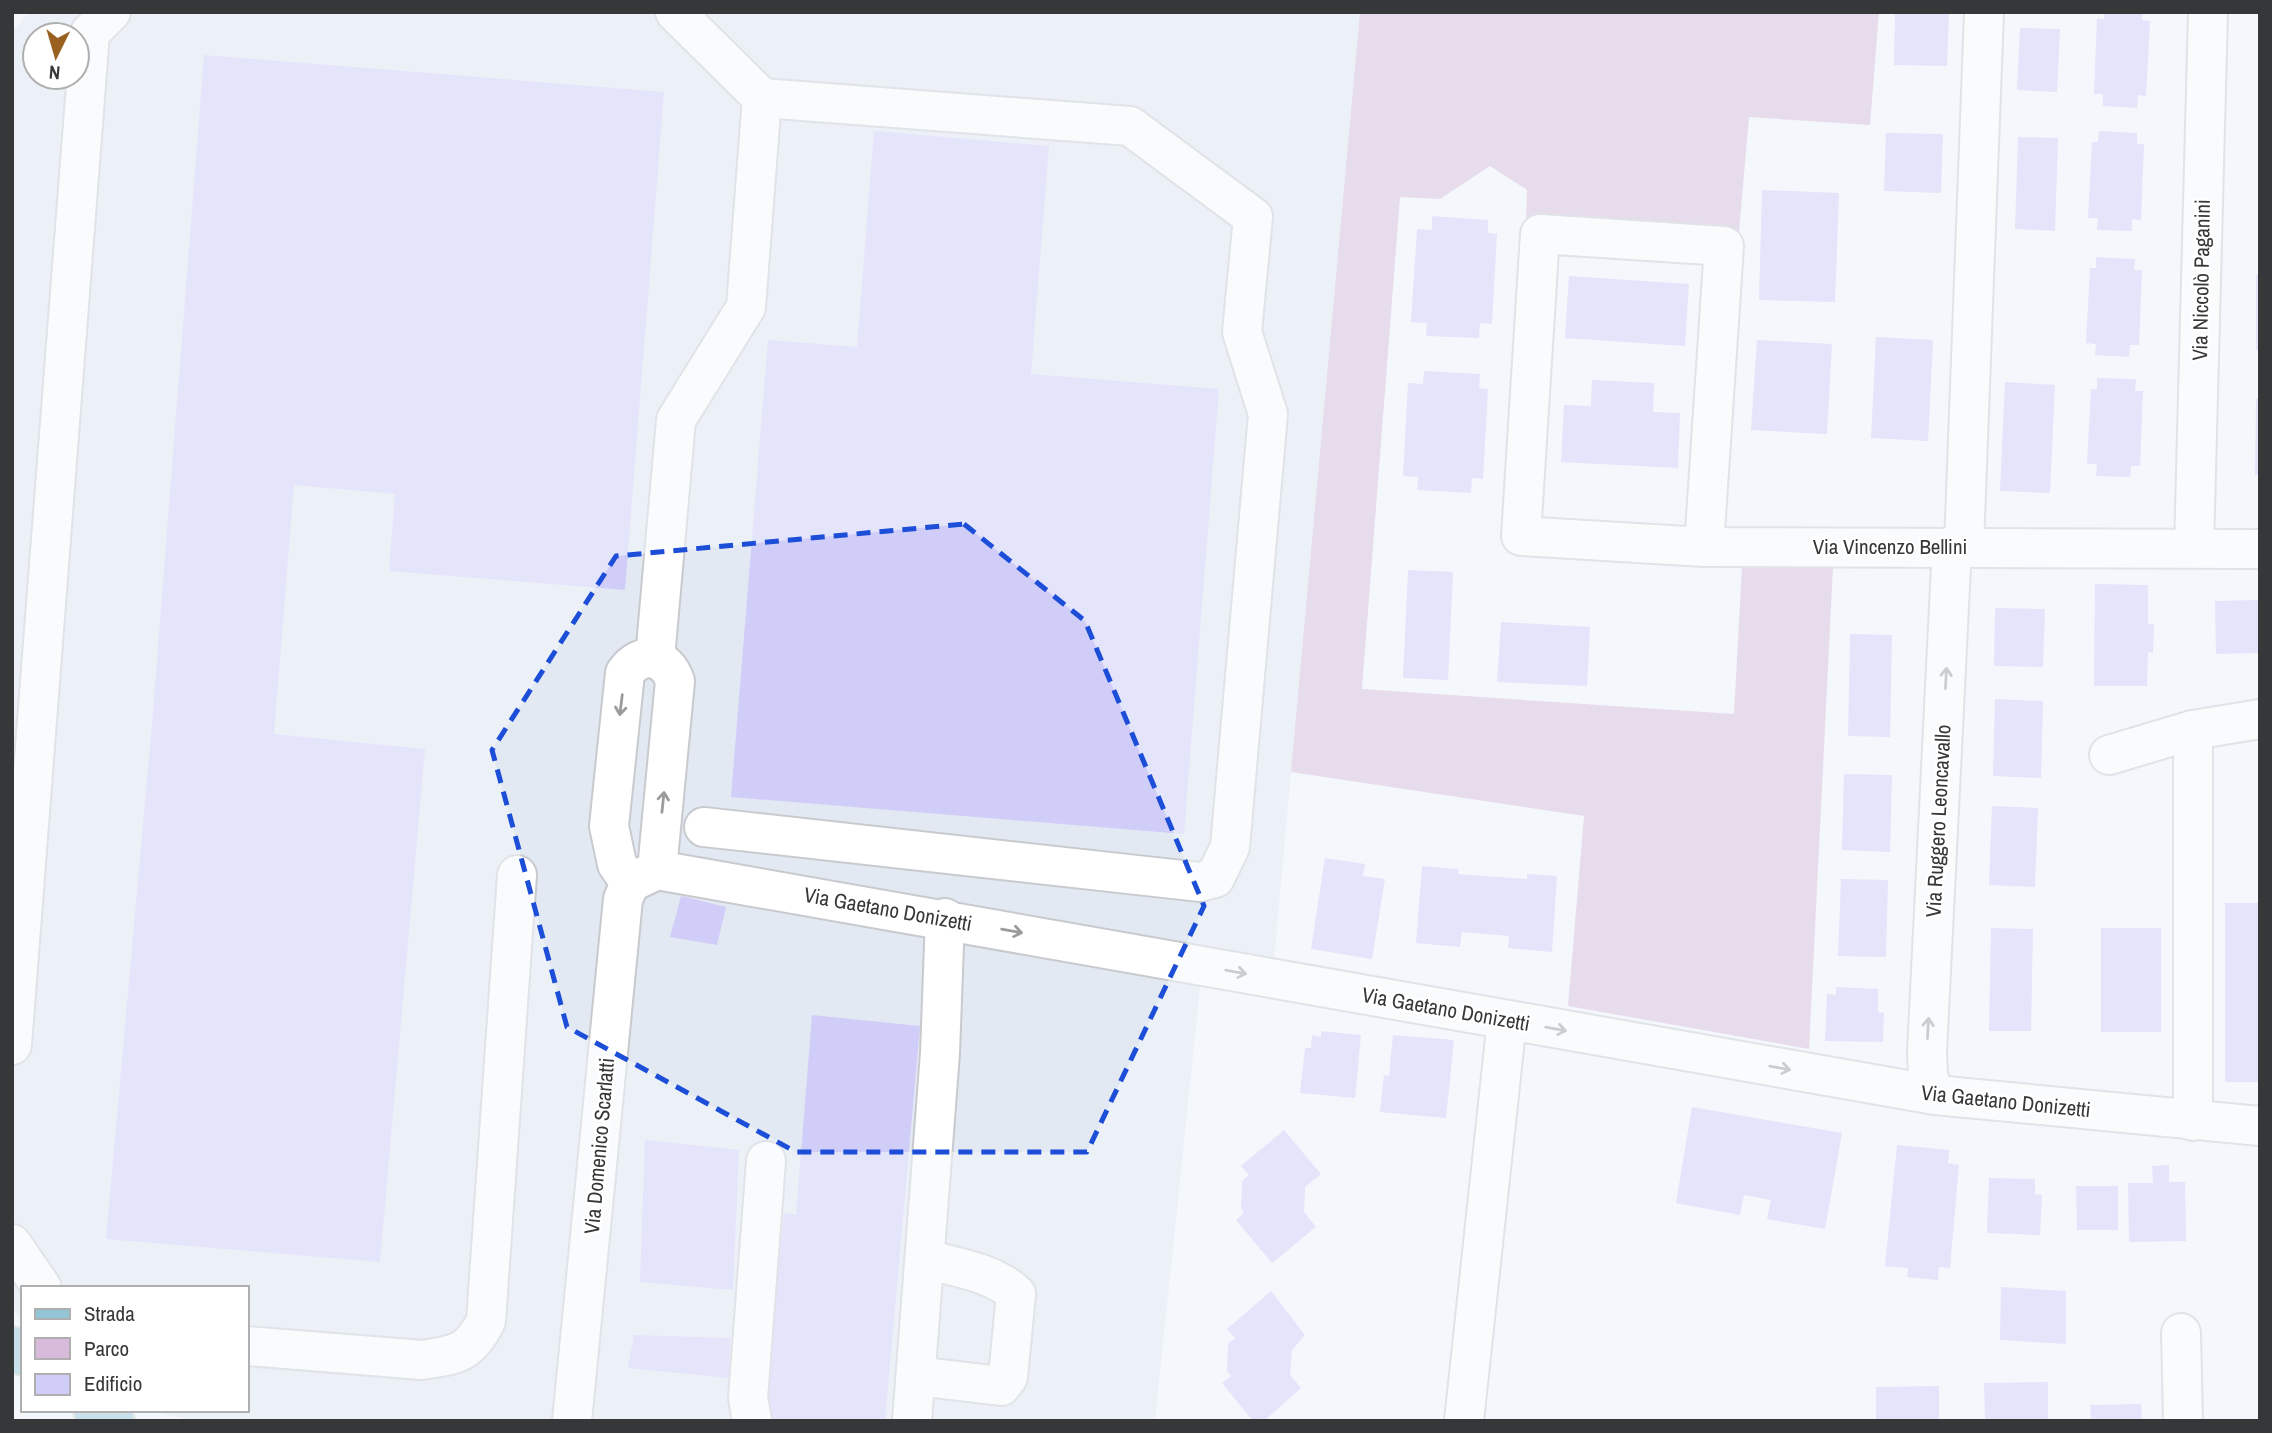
<svg xmlns="http://www.w3.org/2000/svg" width="2272" height="1433" font-family="'Archivo Narrow',sans-serif">
	<style>
		.built { fill: #e2e9f3; fill-rule: evenodd }
		.green { fill: #d8bada }
		.building { fill: #d1cdf9 }
		.lines { fill: none; stroke-linecap: round; stroke-linejoin: round }
		.minor-casing { stroke: #c8cace; stroke-width: 42 }
		.major-casing { stroke: #d3d3d3; stroke-width: 42 }
		.minor { stroke: #fff; stroke-width: 38 }
		.major { stroke: #92c5d6; stroke-width: 38 }
		.oneway { stroke: #9a9b9c }
		.marked { fill: none; stroke: #1d4ed8; stroke-width: 5; stroke-dasharray: 14 9; stroke-linejoin: round }
		.labels { text-anchor: middle; dominant-baseline: central; stroke-width: 5; stroke-linejoin: round; paint-order: stroke }
		.street-label { font-size: 21px; fill: #363738; stroke: #fff }
	</style>
	<rect width="100%" height="100%" fill="#f4f7fb"/>
	<path class="built" d="M 29,12 L 1360,12 L 1274,960 L 1204,949 L 1155,1421 L 193,1421 L 149,1410 L 247,1410 L 247,1288 L 23,1288 L 23,1319 L 12,1308 L 12,32 ZM 35,35 L 77,35 L 77,77 L 35,77 Z"/>
	<path class="green" d="M 1360,12 L 1879,12 L 1870,125 L 1749,117 L 1739,232 L 1526,219 L 1527,190 L 1490,166 L 1440,199 L 1400,197 L 1362,689 L 1734,714 L 1742,566 L 1833,567 L 1809,1049 L 1568,1006 L 1584,816 L 1291,772 Z"/>
	<g class="building">
		<path d="M 1895,12 L 1949,12 L 1947,66 L 1894,65 Z"/>
		<path d="M 2104,12 L 2142,12 L 2142,20 L 2150,21 L 2146,96 L 2138,95 L 2137,108 L 2103,106 L 2103,94 L 2094,94 L 2097,18 L 2104,19 Z"/>
		<path d="M 2020,28 L 2060,29 L 2057,92 L 2017,90 Z"/>
		<path d="M 204,55 L 664,92 L 625,590 L 389,571 L 395,494 L 294,485 L 274,734 L 425,749 L 380,1262 L 106,1239 L 152,724 Z"/>
		<path d="M 874,131 L 1049,146 L 1031,374 L 1219,389 L 1184,834 L 731,797 L 768,340 L 857,347 Z"/>
		<path d="M 2099,131 L 2137,133 L 2137,144 L 2144,144 L 2141,220 L 2132,219 L 2132,231 L 2097,230 L 2098,218 L 2088,218 L 2092,142 L 2098,142 Z"/>
		<path d="M 1886,133 L 1943,134 L 1941,193 L 1884,191 Z"/>
		<path d="M 2018,137 L 2058,138 L 2055,231 L 2015,229 Z"/>
		<path d="M 1762,190 L 1839,193 L 1835,302 L 1759,300 Z"/>
		<path d="M 1432,216 L 1488,220 L 1488,233 L 1497,234 L 1492,324 L 1480,323 L 1479,338 L 1426,336 L 1427,323 L 1411,322 L 1417,229 L 1432,230 Z"/>
		<path d="M 2096,257 L 2135,259 L 2134,270 L 2142,270 L 2139,345 L 2130,345 L 2129,357 L 2095,355 L 2096,344 L 2086,343 L 2090,268 L 2096,268 Z"/>
		<path d="M 2260,274 L 2260,350 L 2256,350 L 2256,275 Z"/>
		<path d="M 1569,276 L 1689,284 L 1685,346 L 1565,338 Z"/>
		<path d="M 1876,337 L 1933,340 L 1928,441 L 1871,438 Z"/>
		<path d="M 1757,340 L 1832,344 L 1827,434 L 1751,430 Z"/>
		<path d="M 1424,371 L 1480,374 L 1479,388 L 1488,389 L 1483,479 L 1472,478 L 1471,493 L 1417,490 L 1418,477 L 1403,476 L 1408,383 L 1423,384 Z"/>
		<path d="M 2097,378 L 2136,379 L 2135,391 L 2143,391 L 2140,466 L 2131,466 L 2130,477 L 2096,476 L 2097,464 L 2087,464 L 2091,389 L 2097,389 Z"/>
		<path d="M 1592,380 L 1654,383 L 1653,412 L 1680,413 L 1678,468 L 1561,462 L 1564,405 L 1591,406 Z"/>
		<path d="M 2005,382 L 2055,385 L 2050,493 L 2000,491 Z"/>
		<path d="M 2256,399 L 2260,399 L 2260,475 L 2255,475 Z"/>
		<path d="M 1408,570 L 1453,572 L 1448,680 L 1403,678 Z"/>
		<path d="M 2095,584 L 2148,585 L 2148,624 L 2154,624 L 2153,653 L 2148,652 L 2147,686 L 2094,686 Z"/>
		<path d="M 2260,600 L 2260,653 L 2216,654 L 2215,601 Z"/>
		<path d="M 1995,608 L 2045,609 L 2043,667 L 1994,666 Z"/>
		<path d="M 1501,622 L 1590,627 L 1587,686 L 1497,682 Z"/>
		<path d="M 1850,634 L 1892,635 L 1890,737 L 1848,736 Z"/>
		<path d="M 1995,699 L 2043,701 L 2041,778 L 1993,776 Z"/>
		<path d="M 1844,774 L 1892,775 L 1890,852 L 1842,850 Z"/>
		<path d="M 1992,806 L 2038,808 L 2035,887 L 1989,885 Z"/>
		<path d="M 1325,858 L 1365,864 L 1363,876 L 1385,879 L 1372,959 L 1311,949 Z"/>
		<path d="M 1422,866 L 1458,869 L 1458,874 L 1527,879 L 1527,874 L 1557,876 L 1552,952 L 1508,948 L 1509,936 L 1462,932 L 1460,947 L 1416,943 Z"/>
		<path d="M 1841,879 L 1888,880 L 1886,957 L 1838,956 Z"/>
		<path d="M 681,896 L 726,907 L 717,945 L 670,937 Z"/>
		<rect x="2225" y="903" width="35" height="179"/>
		<path d="M 1991,928 L 2033,929 L 2031,1031 L 1989,1031 Z"/>
		<rect x="2101" y="928" width="60" height="104"/>
		<path d="M 1836,987 L 1878,989 L 1878,1012 L 1884,1013 L 1883,1042 L 1825,1041 L 1827,994 L 1836,995 Z"/>
		<path d="M 812,1015 L 920,1026 L 885,1421 L 763,1419 L 784,1213 L 796,1215 Z"/>
		<path d="M 1321,1031 L 1361,1035 L 1355,1098 L 1300,1093 L 1305,1048 L 1311,1048 L 1312,1035 L 1321,1037 Z"/>
		<path d="M 1393,1035 L 1454,1040 L 1446,1118 L 1380,1112 L 1384,1075 L 1389,1076 Z"/>
		<path d="M 1692,1107 L 1842,1133 L 1825,1229 L 1767,1219 L 1771,1200 L 1744,1195 L 1740,1215 L 1676,1203 Z"/>
		<path d="M 1284,1130 L 1321,1174 L 1305,1187 L 1304,1212 L 1316,1227 L 1272,1263 L 1236,1220 L 1244,1213 L 1241,1208 L 1242,1181 L 1249,1175 L 1241,1166 Z"/>
		<path d="M 645,1140 L 739,1150 L 733,1290 L 640,1282 Z"/>
		<path d="M 1897,1145 L 1949,1150 L 1948,1163 L 1959,1165 L 1950,1268 L 1939,1267 L 1938,1280 L 1907,1277 L 1908,1268 L 1885,1266 Z"/>
		<path d="M 2169,1165 L 2169,1182 L 2185,1182 L 2186,1241 L 2129,1242 L 2128,1183 L 2153,1183 L 2152,1166 Z"/>
		<path d="M 1989,1178 L 2035,1179 L 2035,1194 L 2042,1195 L 2040,1235 L 1987,1233 Z"/>
		<path d="M 2076,1186 L 2118,1186 L 2118,1230 L 2077,1230 Z"/>
		<path d="M 2001,1287 L 2066,1291 L 2066,1344 L 2000,1340 Z"/>
		<path d="M 1271,1291 L 1305,1335 L 1292,1350 L 1290,1375 L 1301,1388 L 1264,1421 L 1253,1421 L 1222,1383 L 1231,1376 L 1227,1371 L 1228,1344 L 1235,1338 L 1227,1329 Z"/>
		<path d="M 634,1335 L 730,1338 L 729,1378 L 628,1368 Z"/>
		<path d="M 2048,1382 L 2048,1421 L 1985,1421 L 1984,1383 Z"/>
		<path d="M 1939,1386 L 1939,1421 L 1876,1421 L 1876,1387 Z"/>
		<path d="M 2141,1404 L 2142,1421 L 2091,1421 L 2090,1405 Z"/>
	</g>
	<g class="lines">
		<g class="minor-casing">
			<g id="minor">
				<path d="M 1964,546 L 1984,12"/>
				<path d="M 1704,547 L 1724,246 L 1540,234 L 1521,536 L 1704,547 L 2260,549"/>
				<path d="M 2194,548 L 2208,12"/>
				<path d="M 655,658 L 676,420 L 746,307 L 762,98 L 675,12"/>
				<path d="M 2193,730 L 2193,1121"/>
				<path d="M 2109,755 L 2193,730 L 2260,719"/>
				<path d="M 704,827 L 1200,882 L 1215,878 L 1230,847 L 1268,414 L 1242,332 L 1253,217 L 1130,126 L 762,98"/>
				<path d="M 630,883 L 617,864 L 609,826 L 625,673 C 641,650 666,655 675,681 L 657,870"/>
				<path d="M 12,1045 L 90,33 L 111,12"/>
				<path d="M 1935,1095 L 1928,1076 L 1927,1052 L 1952,546"/>
				<path d="M 12,1244 L 42,1288"/>
				<path d="M 2181,1333 L 2183,1421"/>
				<path d="M 247,1346 L 422,1360 C 457,1355 470,1353 486,1321 L 517,875"/>
				<path d="M 916,1376 L 1001,1386 L 1008,1377 L 1016,1294 C 993,1272 955,1267 925,1259"/>
				<path d="M 572,1421 L 623,899 L 630,883 L 657,870 L 1935,1095 L 2260,1126"/>
				<path d="M 752,1421 L 748,1398 L 766,1161"/>
				<path d="M 912,1421 L 940,1053 L 945,918"/>
				<path d="M 1464,1421 L 1507,1020"/>
			</g>
		</g>
		<g class="major-casing">
			<g id="major">
				<path d="M 12,1346 L 23,1356"/>
				<path d="M 93,1410 L 115,1421"/>
			</g>
		</g>
		<use href="#minor" class="minor"/>
		<use href="#major" class="major"/>
	</g>
	<defs><path id="oneway-shaft" d="M-6 0H5M1.5-3L5.5 0L1.5 3" fill="none" stroke-width="1.6" stroke-linecap="round" stroke-linejoin="round" transform="scale(1.75)"/></defs>
	<g class="oneway">
		<use href="#oneway-shaft" transform="translate(1946 678) rotate(-87)"/>
		<use href="#oneway-shaft" transform="translate(621 705) rotate(97)"/>
		<use href="#oneway-shaft" transform="translate(663 802) rotate(-84)"/>
		<use href="#oneway-shaft" transform="translate(1012 931) rotate(10)"/>
		<use href="#oneway-shaft" transform="translate(1236 972) rotate(10)"/>
		<use href="#oneway-shaft" transform="translate(1928 1028) rotate(-87)"/>
		<use href="#oneway-shaft" transform="translate(1556 1029) rotate(10)"/>
		<use href="#oneway-shaft" transform="translate(1780 1068) rotate(10)"/>
	</g>
	<path d="M0 0H2272V1433H0ZM 964,524 L 1085,621 L 1204,906 L 1087,1152 L 796,1152 L 567,1027 L 492,750 L 616,556 Z" fill="#f4f7fb" fill-opacity=".55" fill-rule="evenodd"/>
	<path class="marked" d="M 964,524 L 1085,621 L 1204,906 L 1087,1152 L 796,1152 L 567,1027 L 492,750 L 616,556 Z"/>
	<g class="labels">
		<g class="street-label">
			<text transform="translate(2201 280) rotate(-89)">Via Niccolò Paganini</text>
			<text x="1890" y="546">Via Vincenzo Bellini</text>
			<text transform="translate(1938 821) rotate(-87)">Via Ruggero Leoncavallo</text>
			<text transform="translate(888 909) rotate(10)">Via Gaetano Donizetti</text>
			<text transform="translate(1446 1009) rotate(10)">Via Gaetano Donizetti</text>
			<text transform="translate(2006 1101) rotate(6)">Via Gaetano Donizetti</text>
			<text transform="translate(599 1146) rotate(-85)">Via Domenico Scarlatti</text>
		</g>
	</g>
	<rect width="2272" height="1433" fill="none" stroke="#363738" stroke-width="28"/>
	<rect x="21" y="1286" width="228" height="126" fill="#ffffff" stroke="#afafaf" stroke-width="2"/>
	<rect x="35" y="1309" width="35" height="10" fill="#92c5d6" stroke="#afafaf" stroke-width="2"/>
	<text x="84" y="1321" font-size="21" fill="#363738">Strada</text>
	<rect x="35" y="1338" width="35" height="21" fill="#d8bada" stroke="#afafaf" stroke-width="2"/>
	<text x="84" y="1356" font-size="21" fill="#363738">Parco</text>
	<rect x="35" y="1374" width="35" height="21" fill="#d1cdf9" stroke="#afafaf" stroke-width="2"/>
	<text x="84" y="1391" font-size="21" fill="#363738">Edificio</text>
	<g transform="translate(56 56) rotate(185)"><circle r="33" fill="#ffffff" stroke="#afafaf" stroke-width="2"/>
	<path d="M0-5L12 26L0 18L-12 26Z" fill="#9a601f"/>
	<text y="-10" font-size="19" font-weight="bold" text-anchor="middle" fill="#363738">N</text>
	</g>
</svg>
